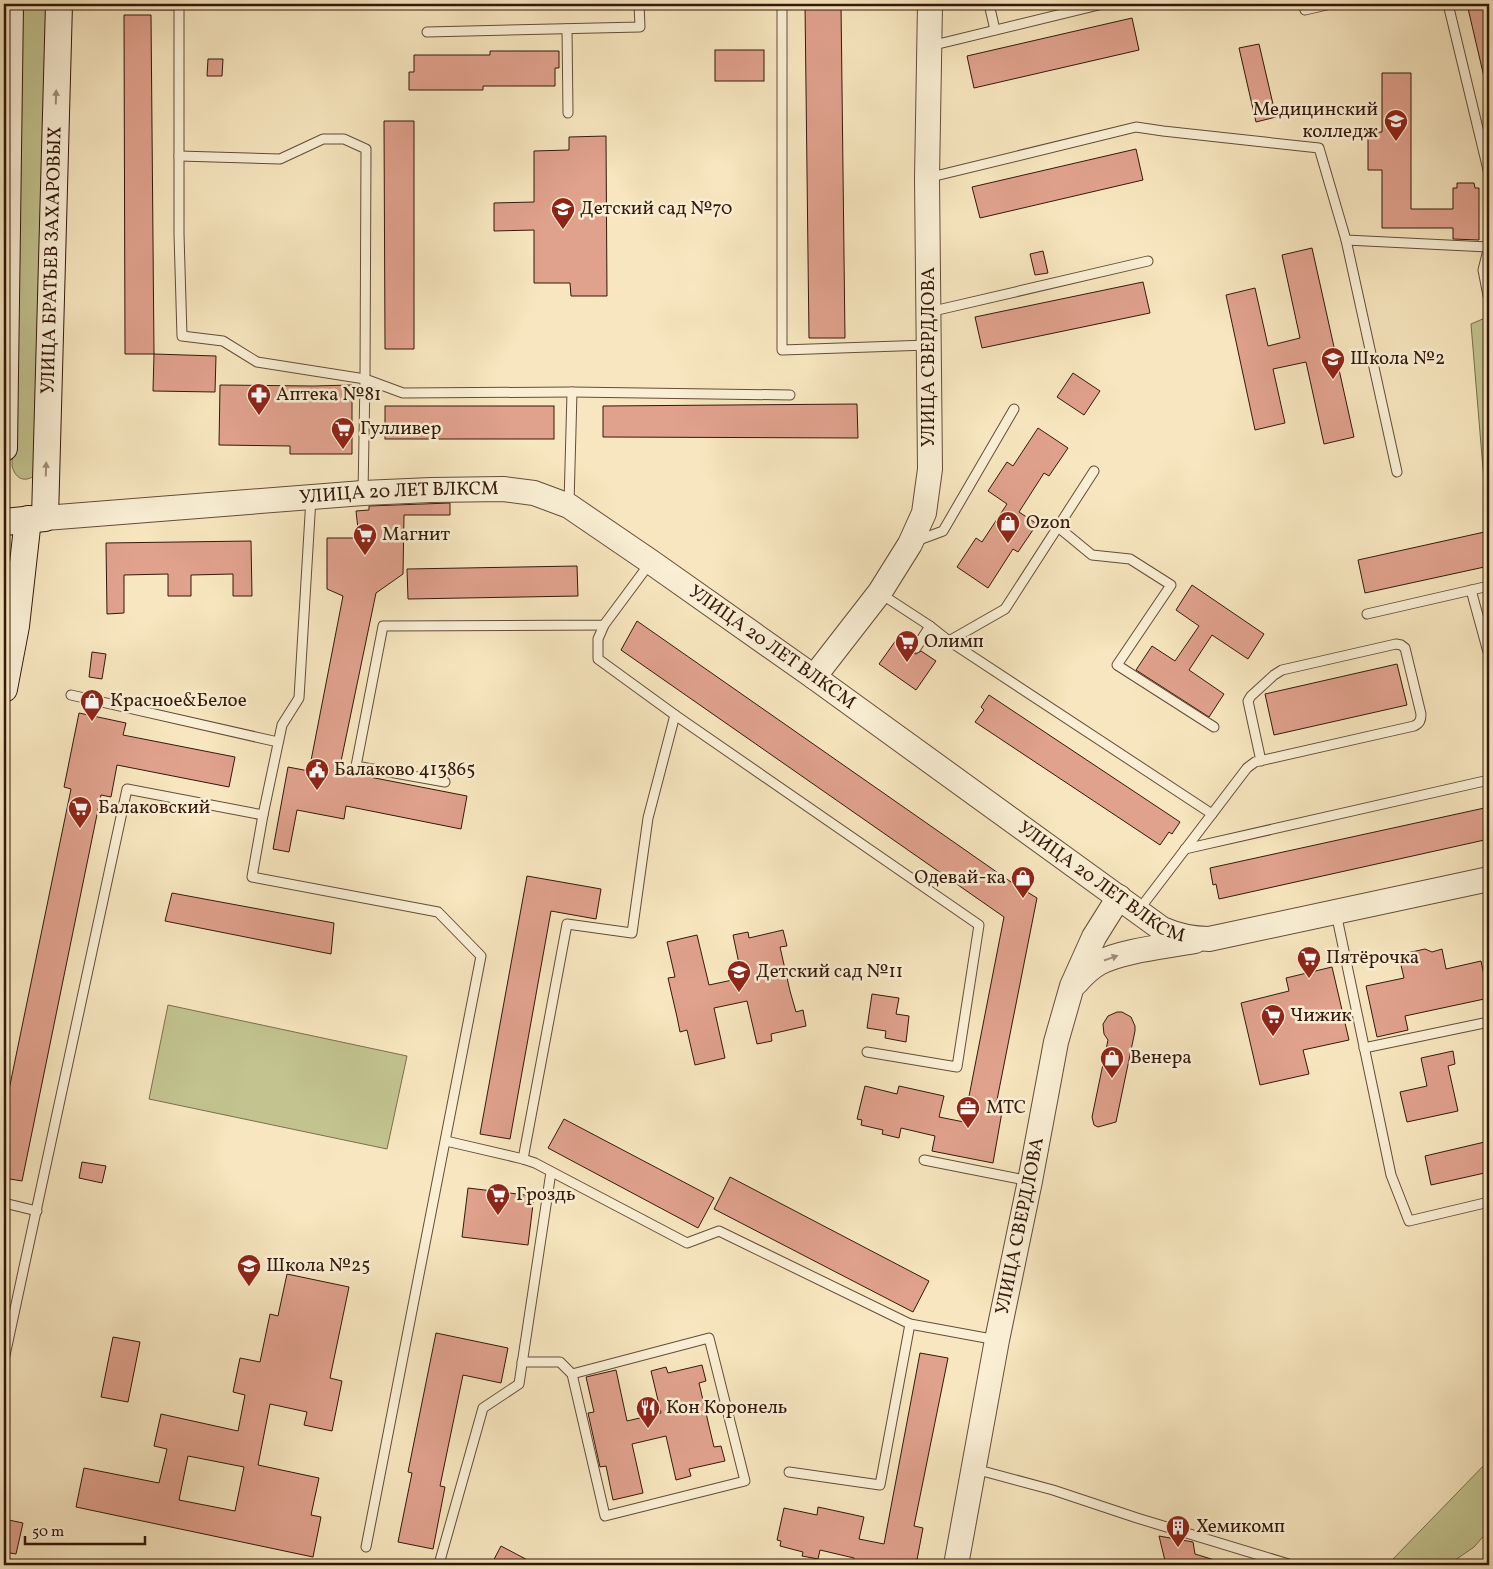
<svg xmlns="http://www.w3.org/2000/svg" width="1493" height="1569" font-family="Vollkorn,serif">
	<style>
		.green { fill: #c2c38f; stroke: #7b6e4d }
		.building { fill: #e0a18d; stroke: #34180b; fill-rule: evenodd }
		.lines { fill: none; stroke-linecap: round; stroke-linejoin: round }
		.service-casing { stroke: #654c38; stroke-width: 11 }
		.tertiary-casing { stroke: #654c38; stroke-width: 26 }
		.secondary-casing { stroke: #34180b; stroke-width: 28 }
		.service { stroke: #faefd5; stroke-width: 9 }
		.tertiary { stroke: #faefd5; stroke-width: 24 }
		.secondary { stroke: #faefd5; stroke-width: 26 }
		.oneway { fill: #a18e7a }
		.labels { text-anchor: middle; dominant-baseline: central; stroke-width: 5; stroke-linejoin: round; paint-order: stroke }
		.poi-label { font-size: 19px; fill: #34180b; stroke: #faefd5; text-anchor: start }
		.street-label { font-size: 19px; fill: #34180b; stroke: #faefd5 }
	</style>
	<rect width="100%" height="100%" fill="#f7e6bf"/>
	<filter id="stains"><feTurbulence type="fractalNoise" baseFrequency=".004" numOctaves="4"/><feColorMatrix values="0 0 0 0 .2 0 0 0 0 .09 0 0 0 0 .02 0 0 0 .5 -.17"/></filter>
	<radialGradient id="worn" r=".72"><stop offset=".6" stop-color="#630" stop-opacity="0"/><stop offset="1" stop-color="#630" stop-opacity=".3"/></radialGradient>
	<g class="green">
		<path d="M 19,4 L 51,4 L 38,473 C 27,483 16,481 12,466 Z"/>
		<path d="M 1489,285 L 1489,480 L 1484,481 L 1471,324 L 1485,318 L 1486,286 Z"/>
		<path d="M 168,1005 L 407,1056 L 387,1149 L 149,1099 Z"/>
		<path d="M 1489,1460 L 1489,1530 L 1474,1547 L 1448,1565 L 1392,1565 L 1393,1559 Z"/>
	</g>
	<g class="building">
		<path d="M 805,4 L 841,4 L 845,338 L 809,338 Z"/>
		<path d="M 1467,4 L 1489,4 L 1489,76 L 1484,77 Z"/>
		<path d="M 124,15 L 151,15 L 154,354 L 125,354 Z"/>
		<path d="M 1132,18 L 1139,50 L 974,88 L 967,56 Z"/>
		<path d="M 1259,44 L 1276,117 L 1256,122 L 1239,48 Z"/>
		<rect x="715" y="50" width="49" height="31"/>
		<path d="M 490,51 L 559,51 L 559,68 L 555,68 L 555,86 L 483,86 L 483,90 L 409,90 L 409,72 L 414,72 L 414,55 L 490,55 Z"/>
		<path d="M 208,59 L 223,59 L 222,76 L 207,76 Z"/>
		<path d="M 1382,73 L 1411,73 L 1411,209 L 1453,209 L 1453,188 L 1457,188 L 1457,183 L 1474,183 L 1475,188 L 1479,188 L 1479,240 L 1453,239 L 1453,228 L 1382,228 L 1382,170 L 1368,170 L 1368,132 L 1382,132 Z"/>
		<path d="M 384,121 L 414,121 L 414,349 L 385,349 Z"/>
		<path d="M 606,136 L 607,296 L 571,296 L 570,283 L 534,283 L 534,230 L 494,231 L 494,203 L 534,202 L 534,151 L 569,150 L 569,137 Z"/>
		<path d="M 1136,149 L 1143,180 L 980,218 L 972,187 Z"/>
		<path d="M 1312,248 L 1354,437 L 1324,444 L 1306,362 L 1273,369 L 1285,423 L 1255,430 L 1226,295 L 1255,288 L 1268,346 L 1300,338 L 1282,255 Z"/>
		<path d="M 1043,251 L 1048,273 L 1035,275 L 1030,254 Z"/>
		<path d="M 1143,282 L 1150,313 L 982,348 L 975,317 Z"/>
		<path d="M 154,354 L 216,356 L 215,392 L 153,391 Z"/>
		<path d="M 1073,373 L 1100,391 L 1084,415 L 1057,397 Z"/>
		<path d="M 220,385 L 313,386 L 352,385 L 352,454 L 290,454 L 290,446 L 219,445 Z"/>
		<path d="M 857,404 L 858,438 L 603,437 L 603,406 Z"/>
		<rect x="385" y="406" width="169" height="33"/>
		<path d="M 1038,428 L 1068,448 L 1049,476 L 1044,473 L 1019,512 L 1037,524 L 1018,552 L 1013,549 L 988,588 L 957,567 L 976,538 L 982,542 L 1007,504 L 988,491 L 1007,462 L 1013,466 Z"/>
		<path d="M 450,503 L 450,515 L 404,515 L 403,574 L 376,593 L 339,771 L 467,796 L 461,829 L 346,806 L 344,819 L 297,810 L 289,852 L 273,849 L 288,767 L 309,771 L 343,596 L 327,589 L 327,538 L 359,538 L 356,511 L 369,510 L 369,506 Z"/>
		<path d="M 1489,531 L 1489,566 L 1365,593 L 1358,560 Z"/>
		<path d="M 251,541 L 252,596 L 233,596 L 233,574 L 191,575 L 191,596 L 168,596 L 168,574 L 124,575 L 124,613 L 107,614 L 106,543 Z"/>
		<path d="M 577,566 L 578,596 L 408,599 L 407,569 Z"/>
		<path d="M 1192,585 L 1264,634 L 1248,659 L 1212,635 L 1189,670 L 1224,694 L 1209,717 L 1136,670 L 1152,646 L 1175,661 L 1199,626 L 1176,610 Z"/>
		<path d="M 637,621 L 1011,882 L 1037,898 L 996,1105 L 1003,1106 L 993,1163 L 932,1151 L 935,1136 L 901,1128 L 899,1138 L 882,1134 L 883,1130 L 861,1125 L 862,1120 L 857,1119 L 865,1086 L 897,1094 L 899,1086 L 944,1096 L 939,1117 L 964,1122 L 1004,917 L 621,650 Z"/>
		<path d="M 899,636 L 911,644 L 910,648 L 912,653 L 916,654 L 921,651 L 936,661 L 916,690 L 879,664 Z"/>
		<path d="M 92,652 L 106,654 L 102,679 L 89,677 Z"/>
		<path d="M 1397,664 L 1407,705 L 1274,735 L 1265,694 Z"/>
		<path d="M 989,695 L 1180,822 L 1172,834 L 1169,832 L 1160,845 L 975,722 L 984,710 L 981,707 Z"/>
		<path d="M 79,713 L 126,723 L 123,735 L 235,757 L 229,787 L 117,765 L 111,797 L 101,795 L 22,1181 L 4,1178 L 4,1114 L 71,789 L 64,787 Z"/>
		<path d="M 1489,807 L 1489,839 L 1219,899 L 1216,884 L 1213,885 L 1210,868 Z"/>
		<path d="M 527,876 L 601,889 L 596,919 L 551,911 L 510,1139 L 480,1134 Z"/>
		<path d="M 172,893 L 334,923 L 331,954 L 165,921 Z"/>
		<path d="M 783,930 L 787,946 L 780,947 L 790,991 L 796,1012 L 803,1010 L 806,1026 L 771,1034 L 772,1041 L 757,1044 L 747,1001 L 714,1008 L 725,1058 L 695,1065 L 687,1030 L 680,1032 L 677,1017 L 668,978 L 675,977 L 667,942 L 697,935 L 709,985 L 742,978 L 733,935 L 748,932 L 749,938 Z"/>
		<path d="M 1425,949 L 1432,952 L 1442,949 L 1446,969 L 1481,961 L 1489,998 L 1405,1016 L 1408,1030 L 1377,1037 L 1366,986 L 1404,978 L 1399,957 L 1407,955 L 1407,953 Z"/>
		<path d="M 1332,967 L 1349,1040 L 1303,1050 L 1309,1074 L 1260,1085 L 1241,1003 L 1289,991 L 1286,978 Z"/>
		<path d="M 872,994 L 899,998 L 896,1014 L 909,1016 L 906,1042 L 885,1038 L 886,1031 L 867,1028 Z"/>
		<path d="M 1117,1012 L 1122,1012 L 1131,1017 L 1135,1026 L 1135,1031 L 1116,1122 L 1098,1127 L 1094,1125 L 1092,1117 L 1108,1040 L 1104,1034 L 1103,1024 L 1108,1016 Z"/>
		<path d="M 1453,1051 L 1455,1064 L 1448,1066 L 1458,1111 L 1407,1122 L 1400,1092 L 1427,1086 L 1421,1058 Z"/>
		<path d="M 564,1119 L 714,1198 L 698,1228 L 548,1148 Z"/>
		<path d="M 1489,1141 L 1489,1172 L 1431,1185 L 1425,1156 Z"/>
		<path d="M 82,1162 L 106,1166 L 102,1183 L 79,1178 Z"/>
		<path d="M 730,1177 L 929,1281 L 913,1312 L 714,1209 Z"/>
		<path d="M 468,1188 L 534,1196 L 528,1245 L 462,1237 Z"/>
		<path d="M 287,1274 L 349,1287 L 330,1378 L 342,1381 L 332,1431 L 304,1425 L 307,1412 L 270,1404 L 258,1465 L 319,1478 L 311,1515 L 321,1517 L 313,1557 L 76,1507 L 84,1468 L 159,1483 L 167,1449 L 154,1446 L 161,1414 L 238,1431 L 245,1395 L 233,1392 L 240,1358 L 260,1362 L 270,1314 L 278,1316 ZM 188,1456 L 244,1467 L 235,1511 L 179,1500 Z"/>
		<path d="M 436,1333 L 508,1348 L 501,1383 L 463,1375 L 440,1486 L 445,1487 L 433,1549 L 398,1542 L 412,1473 L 408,1472 Z"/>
		<path d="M 113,1337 L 140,1342 L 128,1402 L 101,1397 Z"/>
		<path d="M 920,1353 L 948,1358 L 914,1526 L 923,1528 L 916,1565 L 853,1565 L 854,1558 L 820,1550 L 818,1559 L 802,1556 L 803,1552 L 780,1546 L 781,1541 L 777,1540 L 784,1508 L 817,1515 L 818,1507 L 864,1517 L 859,1539 L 884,1544 Z"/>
		<path d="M 702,1365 L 706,1381 L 699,1383 L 709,1426 L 714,1447 L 721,1446 L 725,1461 L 689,1469 L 691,1476 L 676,1480 L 666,1436 L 632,1444 L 643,1493 L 613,1500 L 606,1466 L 600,1467 L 588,1413 L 594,1412 L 586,1377 L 616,1370 L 627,1421 L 661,1413 L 651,1371 L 666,1367 L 668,1373 Z"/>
		<path d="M 4,1519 L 23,1523 L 16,1554 L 4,1552 Z"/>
		<path d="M 1159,1536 L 1193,1542 L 1195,1554 L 1221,1562 L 1220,1565 L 1166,1565 Z"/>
		<path d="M 501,1546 L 537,1565 L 491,1565 Z"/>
	</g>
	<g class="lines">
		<g class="service-casing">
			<g id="service">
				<path d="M 62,4 L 179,5"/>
				<path d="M 179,4 L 179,234 L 182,336 L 223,341 L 257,362 L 365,379 L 363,493"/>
				<path d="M 782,4 L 782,350 L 928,345"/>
				<path d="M 989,4 L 995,30"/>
				<path d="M 1304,4 L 1305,10 L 1331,4"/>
				<path d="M 1448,4 L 1489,174"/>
				<path d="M 567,29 L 568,113"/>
				<path d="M 427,32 L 640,27 L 639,4"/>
				<path d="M 930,46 L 1103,4"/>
				<path d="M 179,156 L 280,159 L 323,139 L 344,139 L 366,149 L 365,379 L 403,393 L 572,392 L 790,395"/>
				<path d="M 927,178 L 1136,127 L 1163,131 L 1319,148 L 1346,240 L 1488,247"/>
				<path d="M 1346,240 L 1397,472"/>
				<path d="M 1489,246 L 1483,270 L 1489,301"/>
				<path d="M 929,312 L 1148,261"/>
				<path d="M 311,498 L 299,698 L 282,725 L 263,815 L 252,877 L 438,912 L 481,956 L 366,1547"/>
				<path d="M 569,504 L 572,392"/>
				<path d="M 1058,527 L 1092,555 L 1130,559 L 1171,585 L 1117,665 L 1214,727"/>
				<path d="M 916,541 L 943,531 L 1014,409"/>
				<path d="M 1471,590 L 1488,652"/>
				<path d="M 881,594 L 930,626 L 949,641 L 1212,814 L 1138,911"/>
				<path d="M 1367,614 L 1489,586"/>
				<path d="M 604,625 L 598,639 L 598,659 L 675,715"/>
				<path d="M 949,641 L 1005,609 L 1094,471"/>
				<path d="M 916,648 L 930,626"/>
				<path d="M 71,695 L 278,742"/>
				<path d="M 445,782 L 356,766 L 383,626 L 604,625 L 650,563"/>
				<path d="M 1212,814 L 1247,768 L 1255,762 L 1414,726 C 1420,723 1421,720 1421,714 L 1405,648 L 1401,645 L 1396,644 L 1282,670 L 1274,675 L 1251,696 L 1248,701 L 1261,761"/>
				<path d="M 1185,849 L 1489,780"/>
				<path d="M 1336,913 L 1391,1175 L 1409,1221 L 1489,1202"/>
				<path d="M 1364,1048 L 1484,1023 L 1489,1026"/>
				<path d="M 446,1141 L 523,1159 L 535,1163 L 687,1243 L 719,1231 L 910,1324 L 997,1340"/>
				<path d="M 523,1159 L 567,924 L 632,933 L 648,818 L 675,715 L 979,925 L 957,1067 L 867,1052"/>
				<path d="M 924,1160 L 1030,1181"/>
				<path d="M 4,1203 L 37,1211"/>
				<path d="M 4,1360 L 127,789 L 263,815"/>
				<path d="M 522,1362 L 560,1362 L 572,1374 L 605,1516 L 745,1481 L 709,1338 L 572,1374"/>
				<path d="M 975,1469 L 1053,1490 L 1137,1518 L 1292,1565"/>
				<path d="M 789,1472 L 880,1485 L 910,1324"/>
				<path d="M 441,1565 L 439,1564 L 483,1408 L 519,1384 L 551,1172"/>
			</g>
		</g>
		<g class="tertiary-casing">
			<g id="tertiary">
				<path id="s1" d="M 45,518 L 363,493 L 431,490 L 503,489 L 534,493 L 569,506 L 651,562 L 814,677 L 1162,929 C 1178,936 1191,939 1209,939 L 1489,879"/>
				<path d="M 814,677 L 880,592 L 910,544 L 924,513 L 930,469 L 927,178 L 930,4"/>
				<path d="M 1076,983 C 1083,975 1090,968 1099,963 C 1120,951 1169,946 1195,941"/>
				<path id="s2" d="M 956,1565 L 997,1340 L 1030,1181 L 1056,1042 L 1072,986 L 1094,937 L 1119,897"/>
			</g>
		</g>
		<g class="secondary-casing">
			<g id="secondary">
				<path d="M 4,448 L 10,4"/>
				<path id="s3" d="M 4,522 L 45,518 L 59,4"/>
				<path d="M 4,689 L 16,626 L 28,519"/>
			</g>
		</g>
		<use href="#service" class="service"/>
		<use href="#tertiary" class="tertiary"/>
		<use href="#secondary" class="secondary"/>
	</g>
	<defs><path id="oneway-solid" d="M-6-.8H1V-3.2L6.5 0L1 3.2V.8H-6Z" transform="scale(1.25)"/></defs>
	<g class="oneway">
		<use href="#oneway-solid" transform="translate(56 97) rotate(-88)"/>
		<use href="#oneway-solid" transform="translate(46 469) rotate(-88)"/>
		<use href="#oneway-solid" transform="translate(1111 958) rotate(-19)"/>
	</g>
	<defs>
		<g id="university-pin" transform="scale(1.25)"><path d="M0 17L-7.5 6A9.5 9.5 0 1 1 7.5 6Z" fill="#8f2418" stroke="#faefd5"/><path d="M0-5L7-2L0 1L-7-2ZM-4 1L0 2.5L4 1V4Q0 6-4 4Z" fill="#fff"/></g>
		<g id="school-pin" transform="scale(1.25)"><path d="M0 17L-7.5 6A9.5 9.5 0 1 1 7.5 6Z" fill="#8f2418" stroke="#faefd5"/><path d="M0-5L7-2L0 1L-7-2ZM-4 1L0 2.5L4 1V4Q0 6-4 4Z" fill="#fff"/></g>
		<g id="pharmacy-pin" transform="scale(1.25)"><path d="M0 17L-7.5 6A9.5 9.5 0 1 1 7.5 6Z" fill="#8f2418" stroke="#faefd5"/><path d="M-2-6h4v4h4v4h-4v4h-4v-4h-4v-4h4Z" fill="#fff"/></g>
		<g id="supermarket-pin" transform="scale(1.25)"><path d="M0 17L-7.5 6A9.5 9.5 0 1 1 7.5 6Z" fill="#8f2418" stroke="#faefd5"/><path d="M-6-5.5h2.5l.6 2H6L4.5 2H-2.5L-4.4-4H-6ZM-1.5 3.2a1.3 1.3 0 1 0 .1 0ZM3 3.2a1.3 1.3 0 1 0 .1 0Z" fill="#fff"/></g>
		<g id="shop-pin" transform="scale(1.25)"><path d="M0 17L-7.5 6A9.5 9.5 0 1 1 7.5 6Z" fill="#8f2418" stroke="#faefd5"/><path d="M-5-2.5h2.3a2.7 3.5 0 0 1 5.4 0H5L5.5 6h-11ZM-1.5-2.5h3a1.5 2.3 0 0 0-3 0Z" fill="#fff"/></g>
		<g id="civic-pin" transform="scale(1.25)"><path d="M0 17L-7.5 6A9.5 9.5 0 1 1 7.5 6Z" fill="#8f2418" stroke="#faefd5"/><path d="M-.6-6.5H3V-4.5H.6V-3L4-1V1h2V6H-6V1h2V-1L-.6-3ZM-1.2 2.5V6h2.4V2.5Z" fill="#fff"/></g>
		<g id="office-pin" transform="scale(1.25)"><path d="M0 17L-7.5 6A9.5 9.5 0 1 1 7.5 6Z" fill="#8f2418" stroke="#faefd5"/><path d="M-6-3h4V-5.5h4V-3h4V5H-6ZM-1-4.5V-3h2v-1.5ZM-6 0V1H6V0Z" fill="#fff"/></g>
		<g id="restaurant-pin" transform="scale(1.25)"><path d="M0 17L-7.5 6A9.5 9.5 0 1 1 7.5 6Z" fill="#8f2418" stroke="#faefd5"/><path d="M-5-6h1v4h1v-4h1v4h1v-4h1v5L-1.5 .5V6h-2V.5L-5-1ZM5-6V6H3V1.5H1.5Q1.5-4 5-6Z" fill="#fff"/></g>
		<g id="building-pin" transform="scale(1.25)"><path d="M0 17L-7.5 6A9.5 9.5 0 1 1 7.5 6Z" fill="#8f2418" stroke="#faefd5"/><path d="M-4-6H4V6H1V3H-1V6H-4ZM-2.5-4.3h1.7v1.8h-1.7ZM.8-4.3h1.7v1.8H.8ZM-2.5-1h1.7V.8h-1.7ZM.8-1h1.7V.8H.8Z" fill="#fff"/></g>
	</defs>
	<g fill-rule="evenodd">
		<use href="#university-pin" x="1396" y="121"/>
		<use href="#school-pin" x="563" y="209"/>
		<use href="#school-pin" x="1333" y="359"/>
		<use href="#pharmacy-pin" x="259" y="395"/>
		<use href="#supermarket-pin" x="343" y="429"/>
		<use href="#shop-pin" x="1008" y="523"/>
		<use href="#supermarket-pin" x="365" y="535"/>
		<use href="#supermarket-pin" x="907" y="642"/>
		<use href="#shop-pin" x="92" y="701"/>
		<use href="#civic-pin" x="317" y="770"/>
		<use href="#supermarket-pin" x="80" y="808"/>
		<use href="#shop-pin" x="1023" y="878"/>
		<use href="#supermarket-pin" x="1309" y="958"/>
		<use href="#school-pin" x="739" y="972"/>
		<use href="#supermarket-pin" x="1273" y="1016"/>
		<use href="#shop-pin" x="1112" y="1058"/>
		<use href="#office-pin" x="968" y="1108"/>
		<use href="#supermarket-pin" x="498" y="1195"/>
		<use href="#school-pin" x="249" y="1266"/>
		<use href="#restaurant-pin" x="648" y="1408"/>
		<use href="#building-pin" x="1178" y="1527"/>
	</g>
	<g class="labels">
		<g class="poi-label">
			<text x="1378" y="110" text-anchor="end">Медицинский<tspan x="1378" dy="22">колледж</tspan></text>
			<text x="580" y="209">Детский сад №70</text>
			<text x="1350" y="359">Школа №2</text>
			<text x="276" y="395">Аптека №81</text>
			<text x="360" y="429">Гулливер</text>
			<text x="1026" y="523">Ozon</text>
			<text x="382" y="535">Магнит</text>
			<text x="924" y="642">Олимп</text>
			<text x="110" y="701">Красное&amp;Белое</text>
			<text x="334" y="770">Балаково 413865</text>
			<text x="98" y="808">Балаковский</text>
			<text x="1006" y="878" text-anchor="end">Одевай-ка</text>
			<text x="1326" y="958">Пятёрочка</text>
			<text x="756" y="972">Детский сад №11</text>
			<text x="1290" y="1016">Чижик</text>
			<text x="1130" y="1058">Венера</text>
			<text x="986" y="1108">МТС</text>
			<text x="516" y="1195">Гроздь</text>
			<text x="266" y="1266">Школа №25</text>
			<text x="666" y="1408">Кон Коронель</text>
			<text x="1196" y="1527">Хемикомп</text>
		</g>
		<g class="street-label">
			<text stroke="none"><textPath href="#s3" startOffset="299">УЛИЦА БРАТЬЕВ ЗАХАРОВЫХ</textPath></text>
			<text transform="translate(929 357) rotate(-90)">УЛИЦА СВЕРДЛОВА</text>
			<text stroke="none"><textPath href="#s1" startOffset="355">УЛИЦА 20 ЛЕТ ВЛКСМ</textPath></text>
			<text stroke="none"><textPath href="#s1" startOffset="775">УЛИЦА 20 ЛЕТ ВЛКСМ</textPath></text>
			<text stroke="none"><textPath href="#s1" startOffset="1180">УЛИЦА 20 ЛЕТ ВЛКСМ</textPath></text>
			<text stroke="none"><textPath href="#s2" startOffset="345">УЛИЦА СВЕРДЛОВА</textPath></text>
		</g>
	</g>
	<rect width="1493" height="1569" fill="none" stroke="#f7e6bf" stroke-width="20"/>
	<rect x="5" y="5" width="1483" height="1559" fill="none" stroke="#34180b" stroke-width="2.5"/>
	<rect x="10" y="10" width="1473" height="1549" fill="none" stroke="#34180b"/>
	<path d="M25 1536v8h120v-8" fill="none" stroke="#34180b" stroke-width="2.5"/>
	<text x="32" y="1536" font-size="15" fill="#34180b" stroke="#faefd5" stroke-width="4" paint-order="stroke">50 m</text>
	<rect width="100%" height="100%" filter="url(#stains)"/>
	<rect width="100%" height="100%" fill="url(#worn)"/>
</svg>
